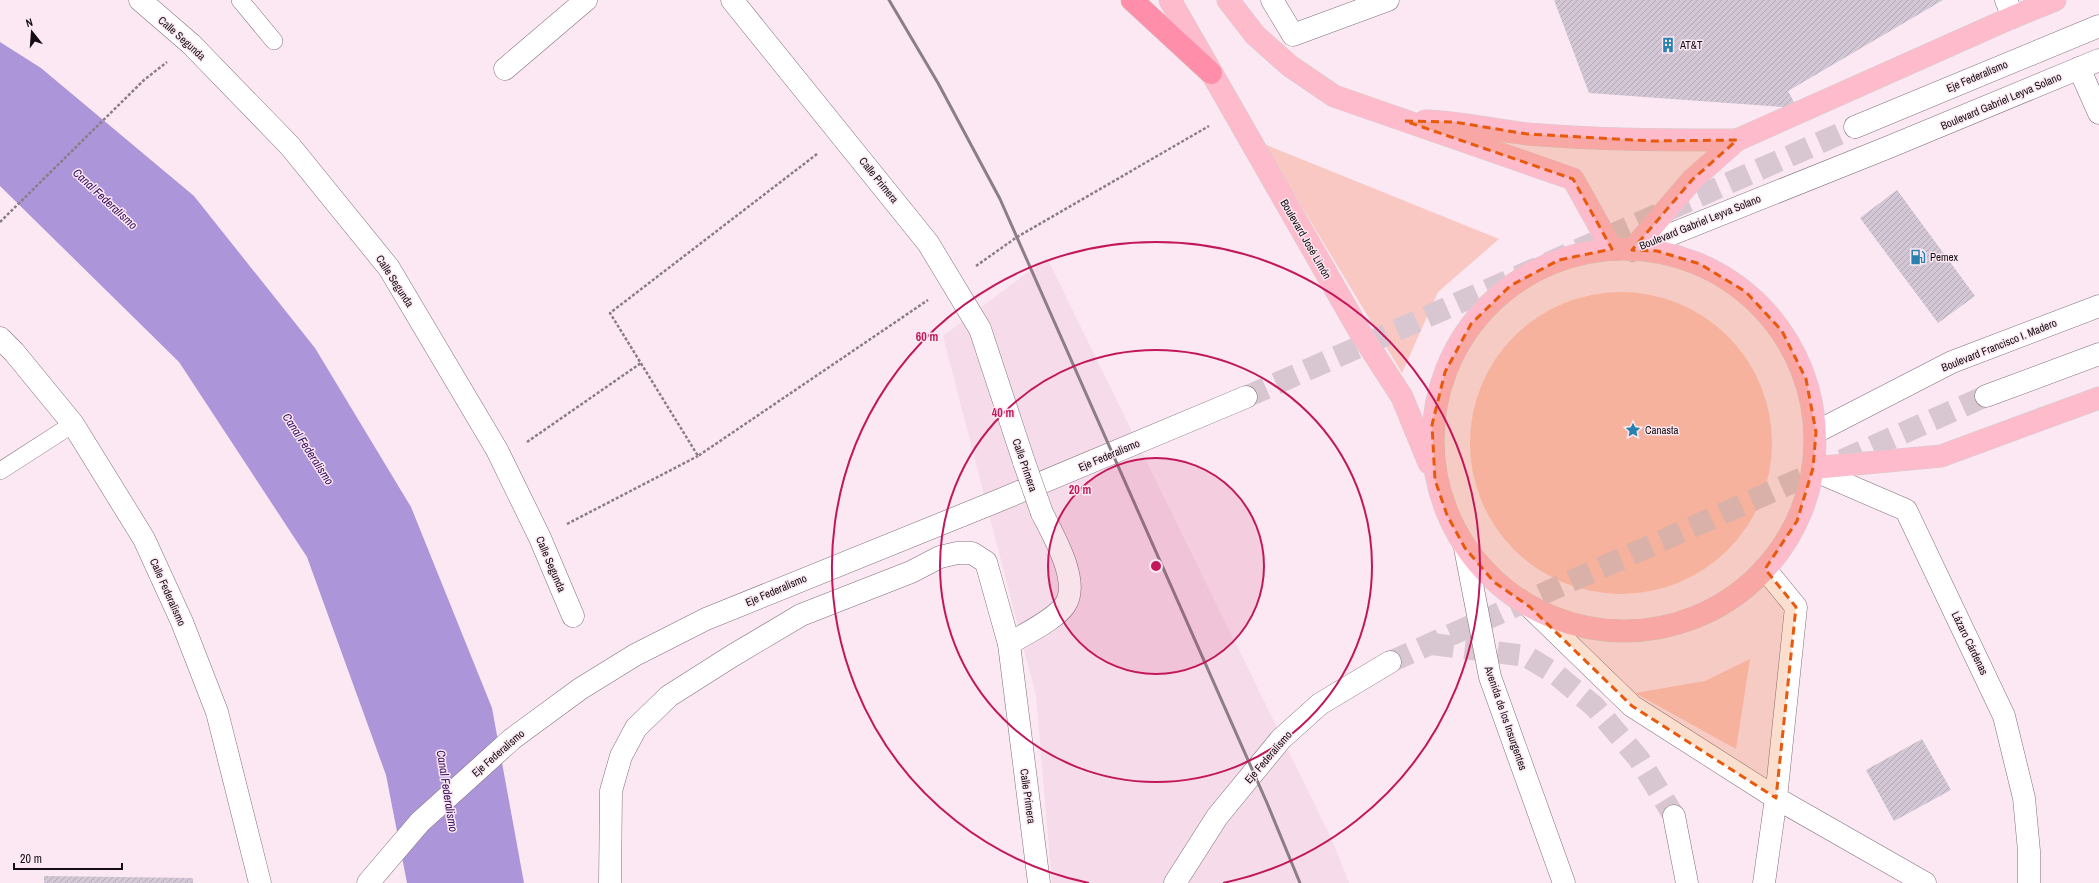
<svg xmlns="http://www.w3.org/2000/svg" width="2099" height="883" font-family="'Archivo Narrow',sans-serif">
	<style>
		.built { fill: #f6dbea }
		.garden { fill: #fac8c2 }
		.water { fill: #ad95d9 }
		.building { fill: url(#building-hatch) }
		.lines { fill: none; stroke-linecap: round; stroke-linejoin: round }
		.secondary-tunnel { stroke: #d8c7d0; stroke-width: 22; stroke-dasharray: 22 11; stroke-linecap: butt }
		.lane-casing { stroke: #807079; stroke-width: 18 }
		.street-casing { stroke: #807079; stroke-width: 23 }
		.secondary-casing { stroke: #807079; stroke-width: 23 }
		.primary-casing { stroke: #d0cfd0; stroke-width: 23 }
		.highway-casing { stroke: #d0cfd0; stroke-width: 23 }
		.path { stroke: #897d84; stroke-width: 2.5; stroke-dasharray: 3 2; stroke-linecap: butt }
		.lane { stroke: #fff; stroke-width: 17 }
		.street { stroke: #fff; stroke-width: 22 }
		.secondary { stroke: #fff; stroke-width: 22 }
		.primary { stroke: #febbcc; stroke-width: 22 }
		.highway { stroke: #fe8eaa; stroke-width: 22 }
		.rail { stroke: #8b7e85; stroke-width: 3 }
		.street-bridge-casing { stroke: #807079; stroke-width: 23; stroke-linecap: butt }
		.street-bridge { stroke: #fff; stroke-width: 22 }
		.marked { fill: #e8590c; fill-opacity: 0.2; stroke: #e8590c; stroke-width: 3; stroke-dasharray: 8 5; stroke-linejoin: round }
		.ring { fill: none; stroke: #c2185b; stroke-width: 2 }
		.labels { text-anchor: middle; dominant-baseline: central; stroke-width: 3; stroke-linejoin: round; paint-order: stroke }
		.street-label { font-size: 11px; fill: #140e12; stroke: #fbe8f2 }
		.poi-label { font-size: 11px; fill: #140e12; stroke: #fbe8f2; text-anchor: start }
		.water-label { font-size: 12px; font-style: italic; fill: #350d5e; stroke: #fbe8f2 }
		.centre { fill: #c2185b; stroke: #fbe8f2; stroke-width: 2 }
		.ring-label { font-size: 12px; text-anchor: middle; font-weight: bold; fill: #c2185b; stroke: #fbe8f2; stroke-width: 3; stroke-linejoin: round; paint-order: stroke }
	</style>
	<defs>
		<pattern id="building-hatch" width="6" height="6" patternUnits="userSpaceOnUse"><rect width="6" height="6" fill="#d3c6d5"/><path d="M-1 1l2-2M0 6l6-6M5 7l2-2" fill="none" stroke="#b4a9b6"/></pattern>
	</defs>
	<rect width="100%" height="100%" fill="#fbe8f2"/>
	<path class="built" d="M 1047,258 L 1332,840 L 1349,883 L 1052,883 L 1036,696 L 943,336 Z"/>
	<g class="garden">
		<path d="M 1264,144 L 1499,239 L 1438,292 L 1402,373 Z"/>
		<circle cx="1621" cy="443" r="151"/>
		<path d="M 1750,659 L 1736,749 L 1635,693 L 1705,681 Z"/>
	</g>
	<path class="water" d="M 0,42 L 41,68 L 194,196 L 315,348 L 411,507 L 492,708 L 524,883 L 407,883 L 386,775 L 307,557 L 179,362 L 0,186 Z"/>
	<g class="building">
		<path d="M 1554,0 L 1943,0 L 1788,91 L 1797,108 L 1589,93 Z"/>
		<path d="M 1897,190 L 1975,296 L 1938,323 L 1860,218 Z"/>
		<path d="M 1922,739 L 1951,790 L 1894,821 L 1866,770 Z"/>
		<path d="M 44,876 L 193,878 L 193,883 L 44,883 Z"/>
	</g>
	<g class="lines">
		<g class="secondary-tunnel">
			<path d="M 1246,397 L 1855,127"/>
			<path d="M 1432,644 L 1526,656 L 1557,675 L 1595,707 L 1639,759 L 1674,816"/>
			<path d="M 1390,662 L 1986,396"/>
		</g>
		<g class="lane-casing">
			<g id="lane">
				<path d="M 240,0 L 274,41"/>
				<path d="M 0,471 L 73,424"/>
			</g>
		</g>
		<g class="street-casing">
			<g id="street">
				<path d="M 140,0 L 191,44 L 290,146 L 389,268 L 497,450 L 540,538 L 573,616"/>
				<path d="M 732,0 L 928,243 L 980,329 L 1024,462"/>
				<path d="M 1272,0 L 1293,35 L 1388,0"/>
				<path d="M 2006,0 L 2013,17"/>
				<path d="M 2079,68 L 2099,113"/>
				<path d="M 505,69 L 586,0"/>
				<path d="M 1632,250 L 1889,147 L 2099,60"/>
				<path d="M 1816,432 L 1952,362 L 2099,306"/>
				<path d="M 610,883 L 611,791 L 621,756 L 636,728 L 669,696 L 732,656 L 801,615 L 911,572 L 940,557 L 957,553 L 972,553 L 986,562 L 1009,644"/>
				<path d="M 1039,883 L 1009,644 C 1024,634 1055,620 1065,605 C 1081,582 1053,535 1042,513"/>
			</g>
		</g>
		<g class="secondary-casing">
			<g id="secondary">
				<path d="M 1855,127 L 2099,26"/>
				<path d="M 0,338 L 14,352 L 73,424 L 144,539 L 182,622 L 217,712 L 260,883"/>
				<path d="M 1986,396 L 2099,354"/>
				<path d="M 1813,470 L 1906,510 L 2004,716 L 2024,798 L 2029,851 L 2029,883"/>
				<path d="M 1465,548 L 1490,677 L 1564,883"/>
				<path d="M 1530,607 L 1632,706 L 1776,798 L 1925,883"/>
				<path d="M 1674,816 L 1687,883"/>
				<path d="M 368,883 L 420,822 L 512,739 L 580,689 L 635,655 L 706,619 L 1000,500 L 1246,397"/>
				<path d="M 1175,883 L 1217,817 L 1281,739 L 1320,704 L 1390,662"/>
				<path d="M 1764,883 L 1776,798 L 1796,607 L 1765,569"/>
			</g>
		</g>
		<g class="primary-casing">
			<g id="primary">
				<path d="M 1170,0 L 1360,332 L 1402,397 L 1429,463"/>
				<path d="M 1228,0 L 1255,35 L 1290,66 L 1334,96 L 1573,179 L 1612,249"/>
				<path d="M 1425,121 C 1460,122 1493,130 1528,134 C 1597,140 1667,140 1737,140"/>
				<circle cx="1624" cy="440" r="191"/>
				<path d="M 1632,250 L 1692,180 L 1737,140 L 2013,17 L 2055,0"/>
				<path d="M 1813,468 L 1941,456 L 2099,398"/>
			</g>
		</g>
		<g class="highway-casing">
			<path id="highway" d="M 1132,0 L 1211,73"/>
		</g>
		<g class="path">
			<path d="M 817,154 L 610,313 L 698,456 L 928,300"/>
			<path d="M 0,222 L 144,80 L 167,62"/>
			<path d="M 976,266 L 1017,237 L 1209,126"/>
			<path d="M 527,442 L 641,363"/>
			<path d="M 567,524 L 698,456"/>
		</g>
		<use href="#lane" class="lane"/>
		<use href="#street" class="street"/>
		<use href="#secondary" class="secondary"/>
		<use href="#primary" class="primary"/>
		<use href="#highway" class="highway"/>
		<path class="rail" d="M 889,0 L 938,83 L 1000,199 L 1267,803 L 1300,883"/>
		<g class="street-bridge-casing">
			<path id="street-bridge" d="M 1024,462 L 1042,513"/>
		</g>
		<use href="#street-bridge" class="street-bridge"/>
	</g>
	<path class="marked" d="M 1405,121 L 1454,122 L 1527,134 L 1653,141 L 1737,140 L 1692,180 L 1632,250 L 1657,251 L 1700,264 L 1746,292 L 1782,331 L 1806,379 L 1816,432 L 1813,468 L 1797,521 L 1765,569 L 1796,607 L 1776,798 L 1632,706 L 1530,607 L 1494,582 L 1465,548 L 1447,515 L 1435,480 L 1432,425 L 1445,372 L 1471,324 L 1510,286 L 1559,260 L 1612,249 L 1573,179 Z"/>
	<circle cx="1156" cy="566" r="108" fill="#c2185b" fill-opacity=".12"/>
	<g class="ring">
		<circle cx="1156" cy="566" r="108"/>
		<circle cx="1156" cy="566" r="216"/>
		<path d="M1089 883A324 324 0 1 1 1223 883"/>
	</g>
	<defs>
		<g id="building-bare" transform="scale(1.2)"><path d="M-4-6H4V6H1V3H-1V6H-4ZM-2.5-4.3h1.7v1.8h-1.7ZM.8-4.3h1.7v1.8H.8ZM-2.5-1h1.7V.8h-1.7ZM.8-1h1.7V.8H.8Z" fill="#2981b0" stroke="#fbe8f2" stroke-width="2.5" paint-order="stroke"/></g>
		<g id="fuel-bare" transform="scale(1.2)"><path d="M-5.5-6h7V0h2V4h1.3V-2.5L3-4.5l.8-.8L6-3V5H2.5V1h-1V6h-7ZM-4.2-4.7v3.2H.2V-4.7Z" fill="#2981b0" stroke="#fbe8f2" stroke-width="2.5" paint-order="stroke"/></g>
		<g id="sight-bare" transform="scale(1.2)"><path d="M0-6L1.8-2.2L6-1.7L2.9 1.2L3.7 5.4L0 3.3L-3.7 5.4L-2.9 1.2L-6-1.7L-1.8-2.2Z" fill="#2981b0" stroke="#fbe8f2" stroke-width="2.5" paint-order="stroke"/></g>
	</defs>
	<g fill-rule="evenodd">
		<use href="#building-bare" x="1668" y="45"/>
		<use href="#fuel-bare" x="1918" y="257"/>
		<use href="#sight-bare" x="1633" y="430"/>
	</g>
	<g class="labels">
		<g class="street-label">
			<text transform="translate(182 38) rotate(42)">Calle Segunda</text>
			<text transform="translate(1977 76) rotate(-23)">Eje Federalismo</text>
			<text transform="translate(2001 101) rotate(-23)">Boulevard Gabriel Leyva Solano</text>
			<text transform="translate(879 180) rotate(51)">Calle Primera</text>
			<text transform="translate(1700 222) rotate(-22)">Boulevard Gabriel Leyva Solano</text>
			<text transform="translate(1306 239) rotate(60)">Boulevard José Limón</text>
			<text transform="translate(395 281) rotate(57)">Calle Segunda</text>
			<text transform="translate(1999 345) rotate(-22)">Boulevard Francisco I. Madero</text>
			<text transform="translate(1109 455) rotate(-23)">Eje Federalismo</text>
			<text transform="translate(1025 465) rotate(71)">Calle Primera</text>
			<text transform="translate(551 564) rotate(67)">Calle Segunda</text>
			<text transform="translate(776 590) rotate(-23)">Eje Federalismo</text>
			<text transform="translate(168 592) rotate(66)">Calle Federalismo</text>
			<text transform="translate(1970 643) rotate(64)">Lázaro Cárdenas</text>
			<text transform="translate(1506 718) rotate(71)">Avenida de los Insurgentes</text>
			<text transform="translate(498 753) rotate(-41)">Eje Federalismo</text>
			<text transform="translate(1268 757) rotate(-49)">Eje Federalismo</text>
			<text transform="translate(1028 796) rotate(82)">Calle Primera</text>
		</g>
		<g class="poi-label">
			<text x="1680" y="45">AT&amp;T</text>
			<text x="1930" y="257">Pemex</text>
			<text x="1645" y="430">Canasta</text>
		</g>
		<g class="water-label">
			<text transform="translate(105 199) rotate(43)">Canal Federalismo</text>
			<text transform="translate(308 449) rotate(57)">Canal Federalismo</text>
			<text transform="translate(447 791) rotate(81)">Canal Federalismo</text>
		</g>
	</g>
	<circle cx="1156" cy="566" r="6" class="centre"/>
	<g class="ring-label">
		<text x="927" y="341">60 m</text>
		<text x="1003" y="417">40 m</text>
		<text x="1080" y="494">20 m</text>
	</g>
	<g transform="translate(32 32) rotate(343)" stroke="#fbe8f2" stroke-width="3" paint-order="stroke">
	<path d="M0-3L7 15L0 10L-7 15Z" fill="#140e12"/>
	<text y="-6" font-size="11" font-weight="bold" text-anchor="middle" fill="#140e12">N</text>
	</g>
	<path d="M14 863v6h108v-6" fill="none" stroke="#140e12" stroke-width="2"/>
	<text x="20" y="863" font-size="12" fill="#140e12" stroke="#fbe8f2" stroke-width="3" paint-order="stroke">20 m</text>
</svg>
